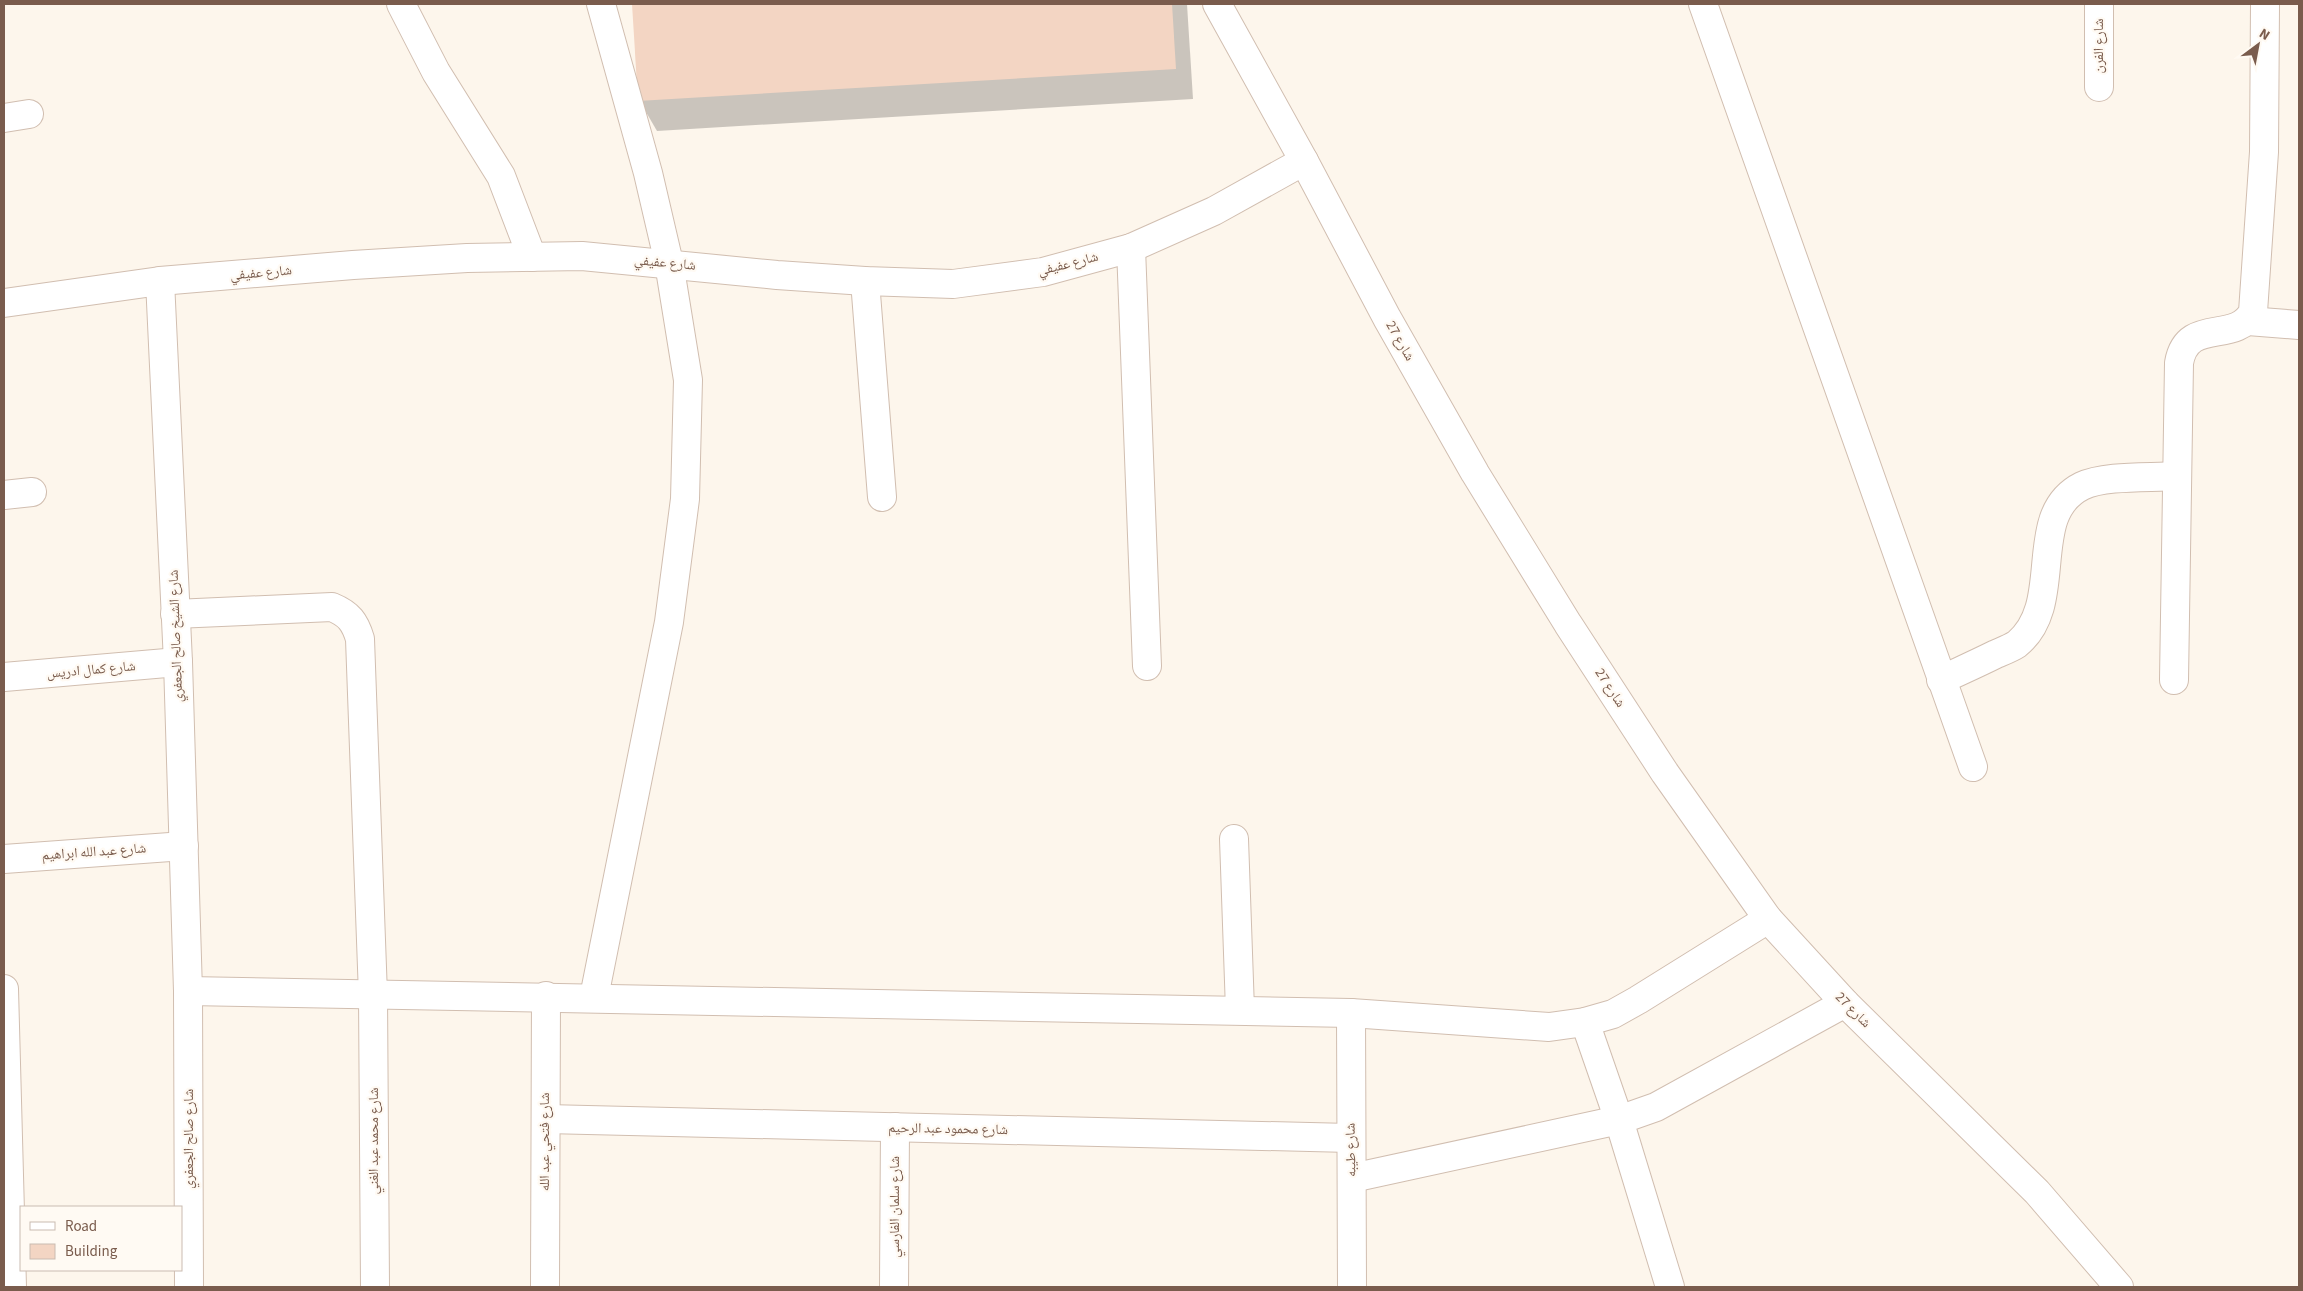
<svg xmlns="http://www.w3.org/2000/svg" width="2303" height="1291" font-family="'Source Sans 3','Noto Naskh Arabic',sans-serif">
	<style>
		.shadow { fill: #0003 }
		.building { fill: #f3d5c3 }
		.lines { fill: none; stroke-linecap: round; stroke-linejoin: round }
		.minor-casing { stroke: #d1beb0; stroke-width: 30 }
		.minor { stroke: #fff; stroke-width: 28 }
		.labels { text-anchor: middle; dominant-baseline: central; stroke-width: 4.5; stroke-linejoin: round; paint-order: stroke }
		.street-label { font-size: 14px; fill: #7a5c4d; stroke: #fffaf3 }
	</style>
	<rect width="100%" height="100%" fill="#fdf6ec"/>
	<path class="shadow" d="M 665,4 L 1187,4 L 1193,99 L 657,131 L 639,100 L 633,6 Z"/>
	<path class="building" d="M 632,4 L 1172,4 L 1176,69 L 638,101 Z"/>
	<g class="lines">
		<g class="minor-casing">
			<g id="minor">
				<path d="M 401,4 L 436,72 L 501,176 L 532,257"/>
				<path d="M 1217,4 L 1304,161 L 1387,318 L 1475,473 L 1568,624 L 1665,773 L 1768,919 L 1845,1003 L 2037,1192 L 2119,1287"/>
				<path d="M 1703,4 L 1973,767"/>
				<path d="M 2099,4 L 2099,87"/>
				<path d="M 4,118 L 29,114"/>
				<path d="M 1131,248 L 1147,666"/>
				<path d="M 160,281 L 178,662 L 188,991 L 189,1287"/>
				<path d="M 865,281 L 882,497"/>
				<path d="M 4,303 L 160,281 L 353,265 L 467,258 L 582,256 L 777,275 L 865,281 L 953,284 L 1043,272 L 1131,248 L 1214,211 L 1304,161"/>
				<path d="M 2248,321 L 2299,325"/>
				<path d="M 4,495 L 32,492"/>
				<path d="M 175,614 L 332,607 C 349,614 355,622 360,639 L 373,995 L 375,1287"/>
				<path d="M 4,677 L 178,662"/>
				<path d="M 1941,680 C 1960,671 1978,663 1996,654 C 2003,651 2011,648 2017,644 C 2067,603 2024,515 2082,486 C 2105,475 2150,478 2176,476"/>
				<path d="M 2174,680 L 2179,363 C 2187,316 2235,345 2253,312 L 2264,152 L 2265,4"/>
				<path d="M 1234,839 L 1240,1010"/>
				<path d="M 4,859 L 184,846"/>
				<path d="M 4,989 L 12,1287"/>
				<path d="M 188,991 L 1351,1013 L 1549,1027 L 1585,1022 L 1613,1014 L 1638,1000 L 1768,919"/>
				<path d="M 594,997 L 669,622 L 685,499 L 688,380 L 669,263 L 648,173 L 601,4"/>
				<path d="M 1351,1013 L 1352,1287"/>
				<path d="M 1585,1022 L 1619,1120 L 1670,1287"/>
				<path d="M 546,1119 L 1350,1138"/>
				<path d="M 1352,1178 L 1619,1120 L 1656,1107 L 1845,1003"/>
				<path d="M 545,1287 L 546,996"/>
				<path d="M 894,1287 L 895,1127"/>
			</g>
		</g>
		<use href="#minor" class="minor"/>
	</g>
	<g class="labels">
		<g class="street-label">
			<text transform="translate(2099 46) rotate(-90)">شارع الفرن</text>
			<text transform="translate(665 263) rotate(5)">شارع عفيفي</text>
			<text transform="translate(1068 264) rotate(-14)">شارع عفيفي</text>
			<text transform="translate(261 273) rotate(-5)">شارع عفيفي</text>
			<text transform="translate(1400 341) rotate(60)">شارع 27</text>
			<text transform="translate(176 636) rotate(-92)">شارع الشيخ صالح الجعفري</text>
			<text transform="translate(91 670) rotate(-5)">شارع كمال ادريس</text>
			<text transform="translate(1610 688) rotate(57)">شارع 27</text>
			<text transform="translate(94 852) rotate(-4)">شارع عبد الله ابراهيم</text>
			<text transform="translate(1853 1010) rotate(45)">شارع 27</text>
			<text transform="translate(948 1129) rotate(1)">شارع محمود عبد الرحيم</text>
			<text transform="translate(189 1139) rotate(-90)">شارع صالح الجعفري</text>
			<text transform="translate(374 1141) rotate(-90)">شارع محمد عبد الغني</text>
			<text transform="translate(545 1142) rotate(-90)">شارع فتحي عبد الله</text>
			<text transform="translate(1351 1150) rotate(-91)">شارع طيبه</text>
			<text transform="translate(895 1207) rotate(-90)">شارع سلمان الفارسي</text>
		</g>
	</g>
	<rect width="2303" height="1291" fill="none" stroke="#7a5c4d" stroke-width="10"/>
	<rect x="20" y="1206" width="162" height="65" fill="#fffaf3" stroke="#cabbb1"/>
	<rect x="30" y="1222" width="25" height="8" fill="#ffffff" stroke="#cabbb1"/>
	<text x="65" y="1231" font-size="15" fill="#7a5c4d">Road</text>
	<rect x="30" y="1244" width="25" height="15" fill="#f3d5c3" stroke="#cabbb1"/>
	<text x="65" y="1256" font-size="15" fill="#7a5c4d">Building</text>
	<g transform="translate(2258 45) rotate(32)" stroke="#fffaf3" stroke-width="4" paint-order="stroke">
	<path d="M0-4L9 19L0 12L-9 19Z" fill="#7a5c4d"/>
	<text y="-8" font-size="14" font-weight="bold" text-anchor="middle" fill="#7a5c4d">N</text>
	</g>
</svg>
